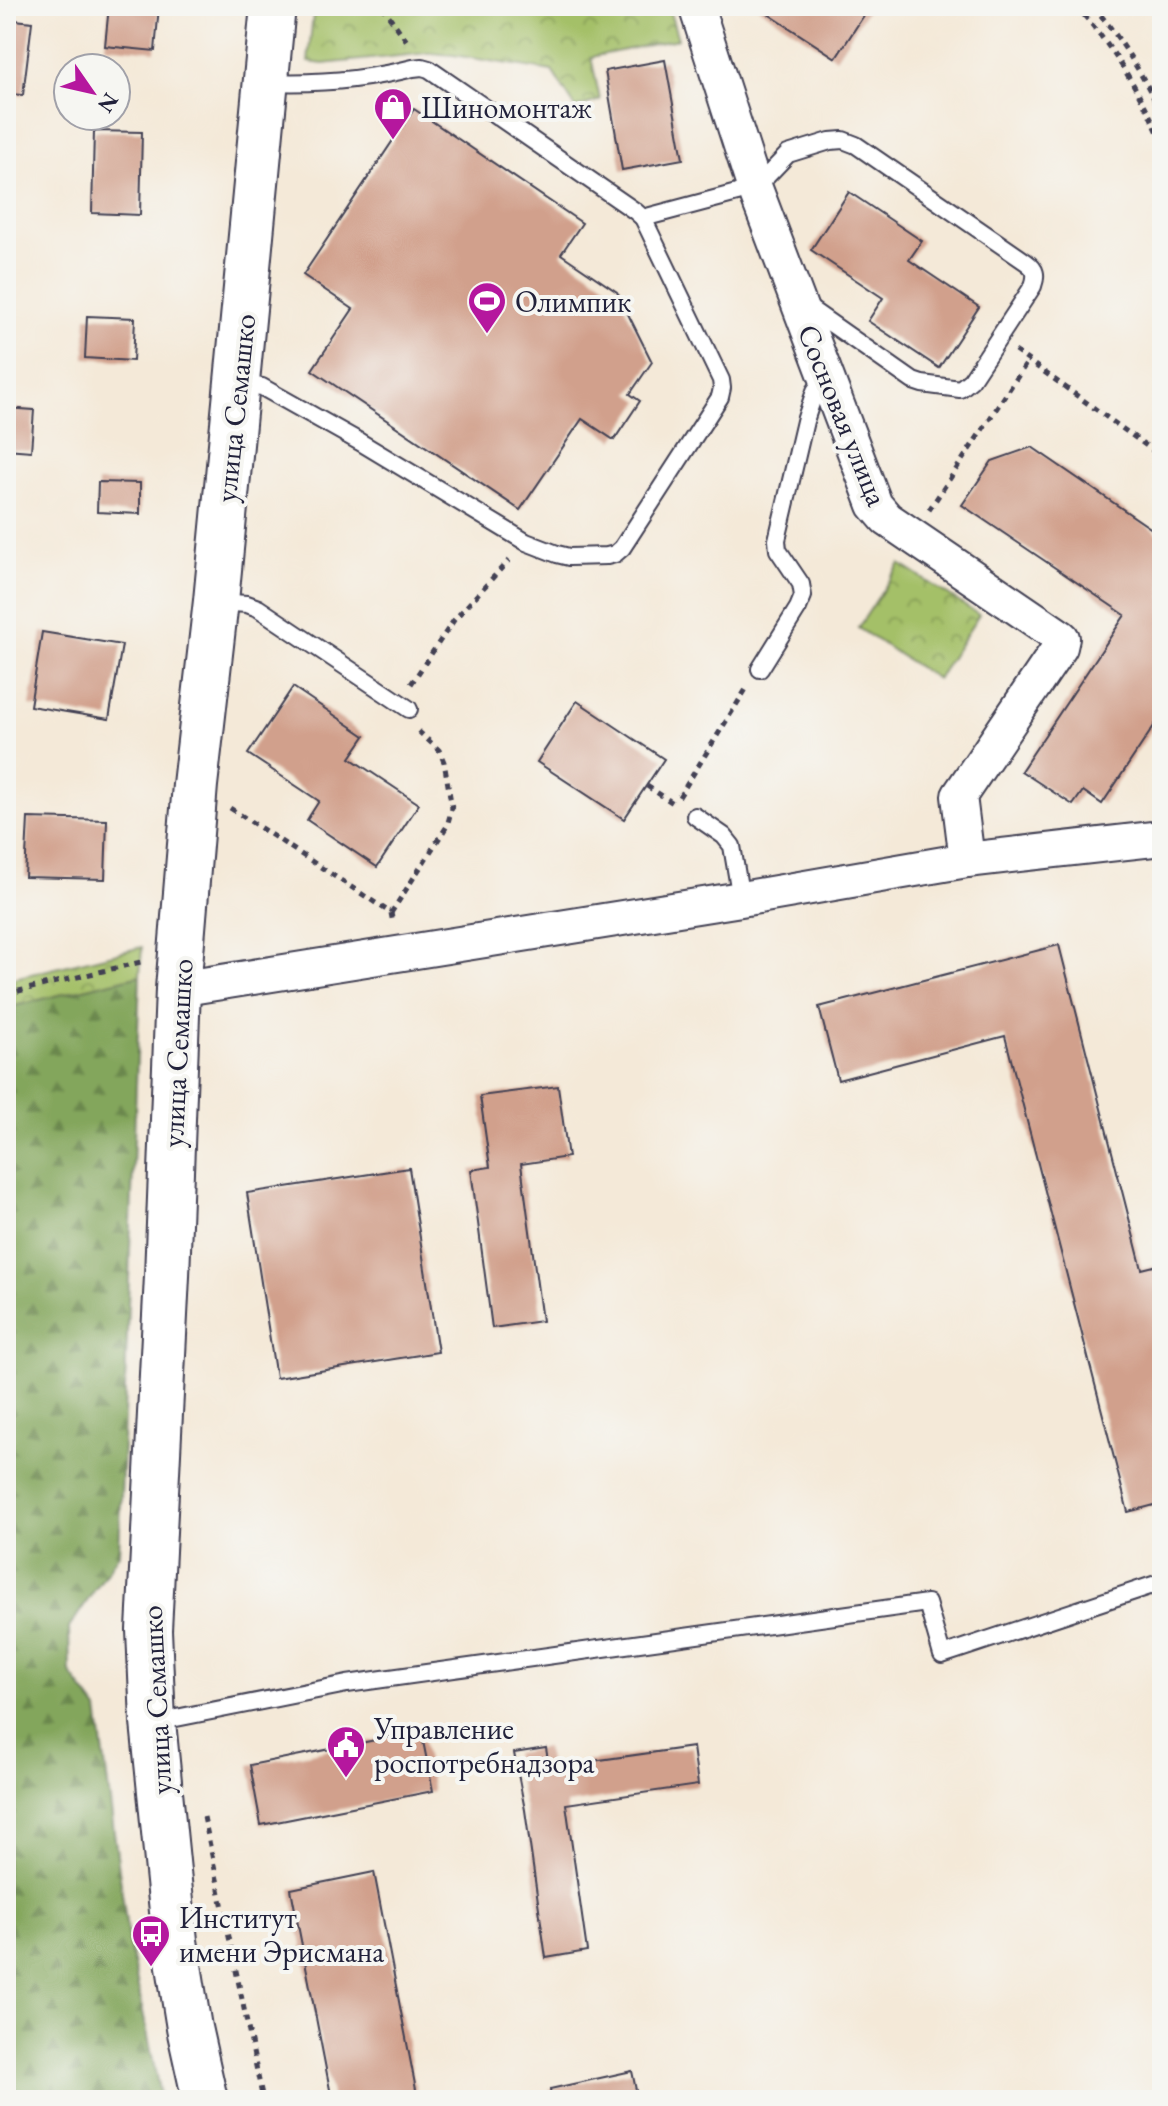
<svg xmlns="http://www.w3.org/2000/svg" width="1168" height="2106" font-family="'EB Garamond',serif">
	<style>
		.forest { fill: url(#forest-firs); stroke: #52644c; stroke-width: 2 }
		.park { fill: url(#park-crowns); stroke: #637151; stroke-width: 2 }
		.building { fill: #d1a08c }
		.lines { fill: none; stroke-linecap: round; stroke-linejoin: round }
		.service-casing { stroke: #424053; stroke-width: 20 }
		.minor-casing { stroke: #424053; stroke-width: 38 }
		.secondary-casing { stroke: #424053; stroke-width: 48 }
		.path { stroke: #424053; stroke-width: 5; stroke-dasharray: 6 6; stroke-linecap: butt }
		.service { stroke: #fff; stroke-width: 16 }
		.minor { stroke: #fff; stroke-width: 34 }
		.secondary { stroke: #fff; stroke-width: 44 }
		.labels { text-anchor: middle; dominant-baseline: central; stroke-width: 8; stroke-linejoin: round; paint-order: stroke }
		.poi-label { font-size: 30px; fill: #22223b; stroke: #f6f6f2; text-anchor: start }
		.street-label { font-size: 30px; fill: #22223b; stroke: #f6f6f2 }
	</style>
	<defs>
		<pattern id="forest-firs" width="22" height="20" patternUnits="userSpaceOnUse" patternTransform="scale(2)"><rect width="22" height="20" fill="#83a65c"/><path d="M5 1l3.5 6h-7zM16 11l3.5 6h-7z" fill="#6b874d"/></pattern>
		<pattern id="park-crowns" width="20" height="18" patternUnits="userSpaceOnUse" patternTransform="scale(2)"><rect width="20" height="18" fill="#a4c067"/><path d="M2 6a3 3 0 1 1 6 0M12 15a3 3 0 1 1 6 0" fill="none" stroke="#859c56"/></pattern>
	</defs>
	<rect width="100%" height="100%" fill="#f6f6f2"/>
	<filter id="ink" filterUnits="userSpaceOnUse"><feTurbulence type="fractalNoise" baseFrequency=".0125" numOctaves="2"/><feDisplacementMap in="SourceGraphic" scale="16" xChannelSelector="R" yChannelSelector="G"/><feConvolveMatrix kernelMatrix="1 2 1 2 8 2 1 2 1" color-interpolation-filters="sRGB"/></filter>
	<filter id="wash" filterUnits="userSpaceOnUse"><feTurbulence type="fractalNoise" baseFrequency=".006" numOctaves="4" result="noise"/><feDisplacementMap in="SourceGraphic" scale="32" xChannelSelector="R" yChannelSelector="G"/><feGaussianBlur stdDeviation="1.8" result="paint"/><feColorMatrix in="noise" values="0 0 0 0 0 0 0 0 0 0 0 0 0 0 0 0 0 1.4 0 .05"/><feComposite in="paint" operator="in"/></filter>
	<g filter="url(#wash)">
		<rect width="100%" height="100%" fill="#f4e9d8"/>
		<path class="forest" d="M 140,975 L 119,1554 L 69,1628 L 70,1673 L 98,1710 L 128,1938 L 161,2100 L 6,2100 L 6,1008 Z"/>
		<g class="park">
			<path d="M 314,6 L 668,6 L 678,39 L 591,57 L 600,100 L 576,108 L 552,71 L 453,55 L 428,53 L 323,64 L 308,62 Z"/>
			<path d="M 900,564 L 979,615 L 937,679 L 858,628 Z"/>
			<path d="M 142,947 L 140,975 L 6,1008 L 6,980 Z"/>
		</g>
		<g id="blocks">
			<g class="building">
				<path d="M 109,6 L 159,6 L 155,51 L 105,46 Z"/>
				<path d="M 756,6 L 870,6 L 836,58 Z"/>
				<path d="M 6,19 L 32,22 L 23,95 L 6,94 Z"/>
				<path d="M 665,60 L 683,159 L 622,170 L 605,71 Z"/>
				<path d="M 414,109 L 582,223 L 561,254 L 617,292 L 652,362 L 630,394 L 640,401 L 614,440 L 582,419 L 520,510 L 312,370 L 353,309 L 303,275 Z"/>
				<path d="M 94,131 L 142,132 L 140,215 L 92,213 Z"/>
				<path d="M 849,192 L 922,241 L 909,260 L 979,307 L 939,368 L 868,321 L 883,298 L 811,250 Z"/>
				<path d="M 87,316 L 135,318 L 133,361 L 85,358 Z"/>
				<path d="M 6,408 L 34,410 L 31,451 L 6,449 Z"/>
				<path d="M 1032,447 L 1162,536 L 1162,714 L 1102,804 L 1083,791 L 1073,805 L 1021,771 L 1125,615 L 962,505 L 992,461 Z"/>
				<path d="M 98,482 L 140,483 L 140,514 L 97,512 Z"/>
				<path d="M 42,632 L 122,645 L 109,719 L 30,706 Z"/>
				<path d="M 293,687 L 365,736 L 350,758 L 419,804 L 377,867 L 307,820 L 319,801 L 248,754 Z"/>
				<path d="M 577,701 L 664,759 L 624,819 L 537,762 Z"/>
				<path d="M 28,818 L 107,820 L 105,879 L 25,877 Z"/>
				<path d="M 1059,945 L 1142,1269 L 1162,1264 L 1162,1503 L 1128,1512 L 1005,1036 L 838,1080 L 819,1007 Z"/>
				<path d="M 558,1086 L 568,1157 L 521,1164 L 542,1321 L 492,1328 L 471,1170 L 490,1167 L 480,1096 Z"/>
				<path d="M 409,1168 L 438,1352 L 276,1378 L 247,1193 Z"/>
				<path d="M 421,1731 L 433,1791 L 261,1825 L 250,1765 Z"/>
				<path d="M 693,1747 L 698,1785 L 566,1804 L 587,1951 L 546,1958 L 525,1810 L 514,1753 L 546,1748 L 549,1767 Z"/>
				<path d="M 374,1872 L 418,2100 L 332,2100 L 291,1889 Z"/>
				<path d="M 632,2071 L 638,2100 L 551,2100 L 550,2089 Z"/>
			</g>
		</g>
	</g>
	<g filter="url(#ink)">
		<use href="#blocks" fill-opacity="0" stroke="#424053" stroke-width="2"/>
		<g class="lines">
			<g class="service-casing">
				<g id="service">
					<path d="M 268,82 C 318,84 366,80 413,68 L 422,67 L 429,69 L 635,211 L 643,218 L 737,193 L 754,186 L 767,176 L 788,154 L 830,141 L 843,140 L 856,145 L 1026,262 C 1036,269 1037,275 1033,286 L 971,380 L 960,389 L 922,384 L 913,381 L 806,306"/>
					<path d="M 240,384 L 262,387 L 360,442 L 526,542 L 557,554 L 569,557 L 607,556 L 615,554 L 622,548 L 720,397 L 722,388 L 721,380 L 643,218"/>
					<path d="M 218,602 L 247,604 L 258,608 L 409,709"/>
					<path d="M 760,669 L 798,608 L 803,596 L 801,584 L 778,550 L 777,540 L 805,421 L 815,391 L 825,377"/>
					<path d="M 695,816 L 724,836 L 732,846 L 741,899"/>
					<path d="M 156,1722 L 347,1684 L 927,1603 L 942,1655 L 1162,1582"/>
				</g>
			</g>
			<g class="minor-casing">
				<g id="minor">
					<path d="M 696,6 L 754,186 L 875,505 L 887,519 L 1062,638 L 1060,647 L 959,796 L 967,860"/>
					<path d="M 178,989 L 741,899 L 967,860 L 1162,838"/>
				</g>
			</g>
			<g class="secondary-casing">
				<path id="secondary" d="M 205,2100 L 189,2028 L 175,1941 L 153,1722 L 149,1630 L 167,1276 L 178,989 L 195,785 L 216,601 L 273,6"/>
			</g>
			<g class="path">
				<path d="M 382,6 L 409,44"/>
				<path d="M 1076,6 C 1112,46 1141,92 1162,142"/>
				<path d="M 1093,6 C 1121,38 1143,76 1162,114"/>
				<path d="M 1015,351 L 1162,457"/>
				<path d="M 929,510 L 1028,361"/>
				<path d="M 411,684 L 454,620 L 509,560"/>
				<path d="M 647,786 L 676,805"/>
				<path d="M 679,797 L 748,686"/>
				<path d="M 230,808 L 391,913 L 393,923"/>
				<path d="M 391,913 L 447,826 L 452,808 L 444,762 L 439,750 L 416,729"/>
				<path d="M 6,994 L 141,962"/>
				<path d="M 204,1817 L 263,2100"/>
			</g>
			<use href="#service" class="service"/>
			<use href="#minor" class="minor"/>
			<use href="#secondary" class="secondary"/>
		</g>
	</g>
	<defs>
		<g id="shop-pin" transform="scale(2)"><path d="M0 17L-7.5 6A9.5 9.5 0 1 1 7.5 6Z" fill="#b5179e" stroke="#f6f6f2"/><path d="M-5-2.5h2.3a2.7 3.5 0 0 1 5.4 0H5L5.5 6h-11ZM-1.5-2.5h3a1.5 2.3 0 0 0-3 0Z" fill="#fff"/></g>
		<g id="stadium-pin" transform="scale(2)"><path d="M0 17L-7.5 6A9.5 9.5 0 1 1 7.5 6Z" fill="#b5179e" stroke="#f6f6f2"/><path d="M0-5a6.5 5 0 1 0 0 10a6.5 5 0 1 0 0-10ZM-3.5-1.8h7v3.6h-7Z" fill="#fff"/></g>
		<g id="civic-pin" transform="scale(2)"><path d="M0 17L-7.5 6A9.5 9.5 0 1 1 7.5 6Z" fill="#b5179e" stroke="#f6f6f2"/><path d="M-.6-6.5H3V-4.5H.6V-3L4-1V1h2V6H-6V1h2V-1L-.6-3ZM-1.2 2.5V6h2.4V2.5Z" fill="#fff"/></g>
		<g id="bus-pin" transform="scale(2)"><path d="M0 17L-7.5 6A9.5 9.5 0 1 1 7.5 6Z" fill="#b5179e" stroke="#f6f6f2"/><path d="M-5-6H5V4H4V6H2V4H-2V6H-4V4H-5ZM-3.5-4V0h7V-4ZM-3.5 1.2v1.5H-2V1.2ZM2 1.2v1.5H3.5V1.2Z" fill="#fff"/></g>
	</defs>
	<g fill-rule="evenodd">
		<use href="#shop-pin" x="393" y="107"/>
		<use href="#stadium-pin" x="487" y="301"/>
		<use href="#civic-pin" x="346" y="1745"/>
		<use href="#bus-pin" x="151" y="1934"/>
	</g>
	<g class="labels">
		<g class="poi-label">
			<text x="421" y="107">Шиномонтаж</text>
			<text x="515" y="301">Олимпик</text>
			<text x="374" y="1728">Управление<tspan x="374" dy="34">роспотребнадзора</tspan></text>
			<text x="179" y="1917">Институт<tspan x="179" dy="34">имени Эрисмана</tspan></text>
		</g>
		<g class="street-label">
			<text transform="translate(235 408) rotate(-84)">улица Семашко</text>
			<text transform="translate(843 415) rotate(68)">Сосновая улица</text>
			<text transform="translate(177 1053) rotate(-87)">улица Семашко</text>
			<text transform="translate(156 1700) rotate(-93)">улица Семашко</text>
		</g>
	</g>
	<rect width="1168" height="2106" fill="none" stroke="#f6f6f2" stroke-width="32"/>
	<g transform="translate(92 92) rotate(124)"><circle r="38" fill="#f6f6f2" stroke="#a1a1a9" stroke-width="2"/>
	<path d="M0-6L14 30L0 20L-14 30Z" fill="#b5179e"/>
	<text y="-12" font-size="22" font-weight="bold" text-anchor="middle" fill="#22223b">N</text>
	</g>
</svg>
